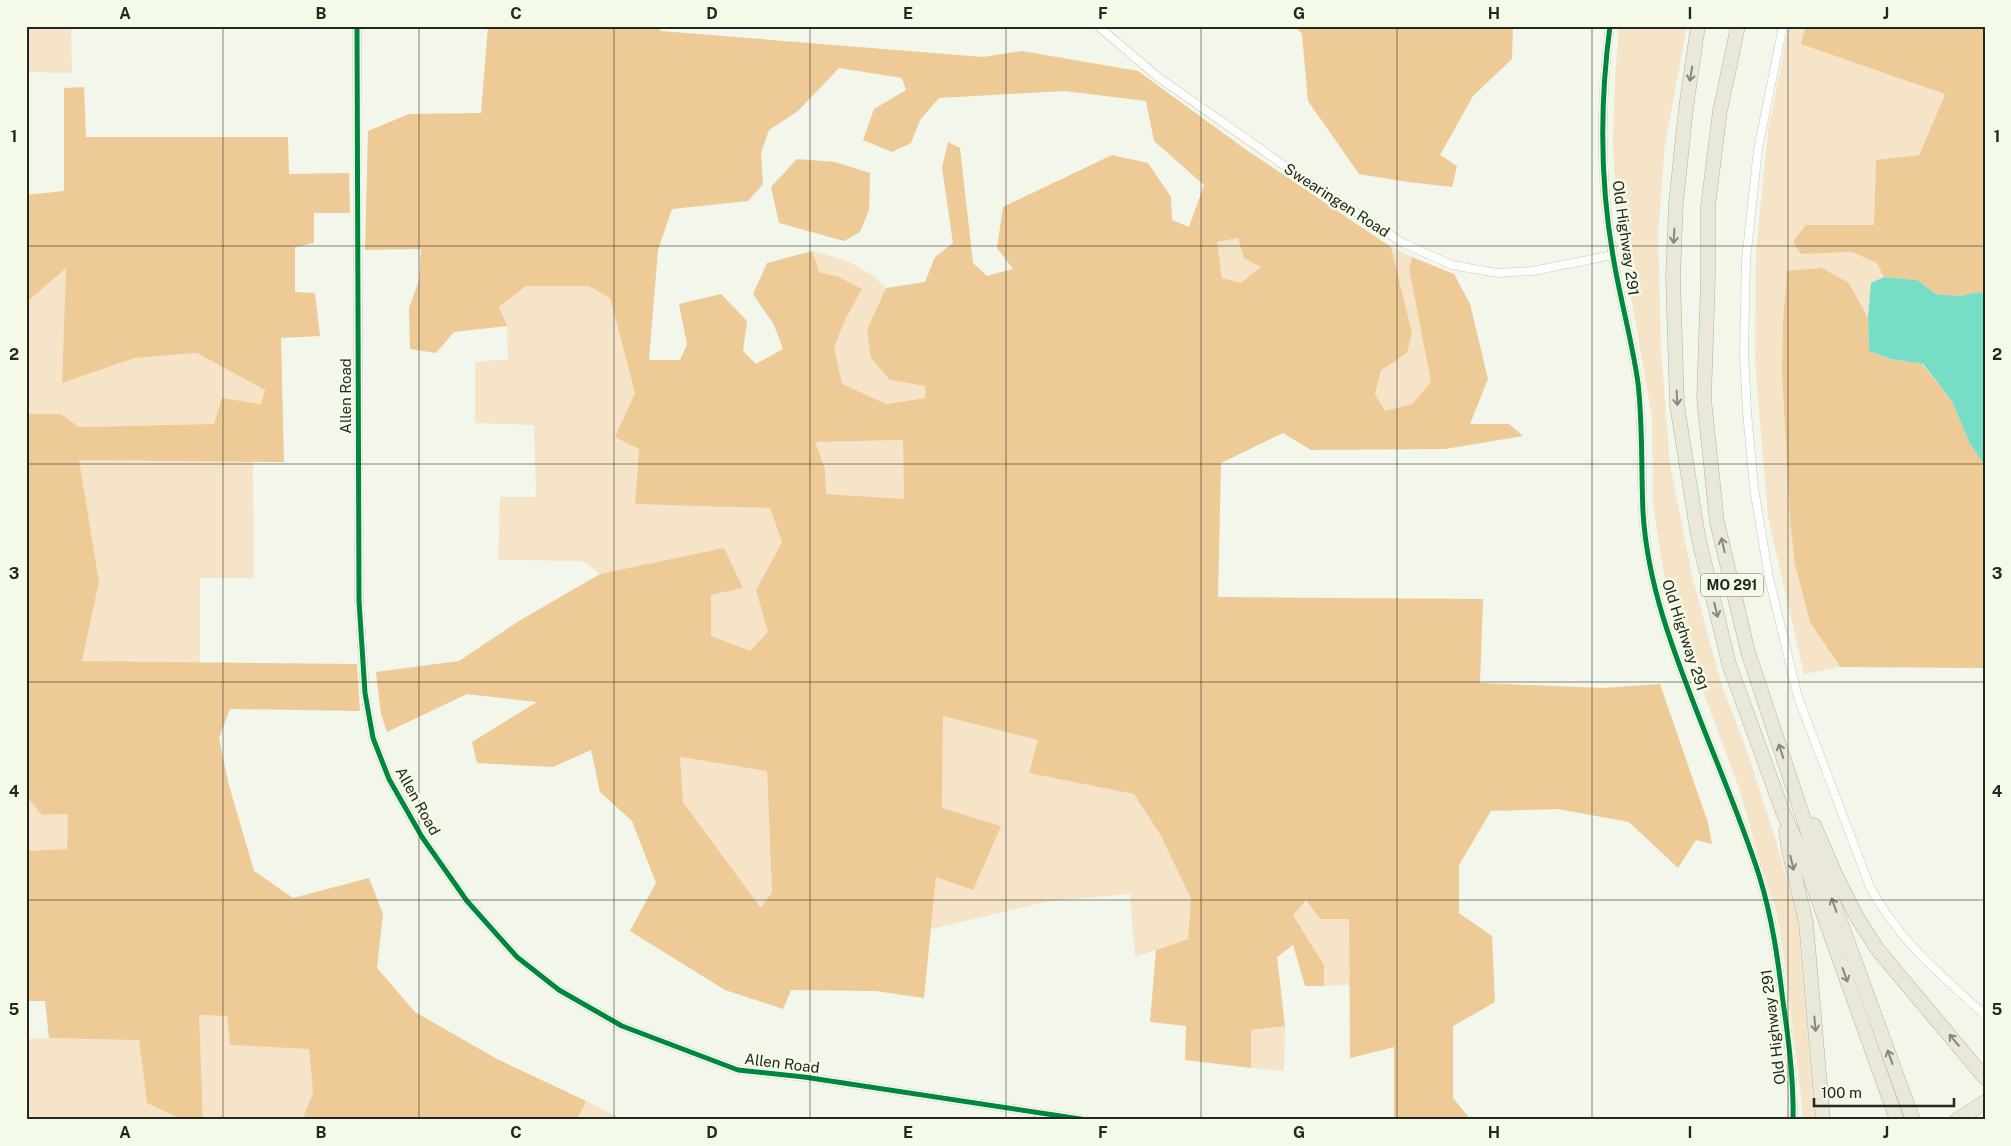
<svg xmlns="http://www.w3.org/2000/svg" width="2011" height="1146" font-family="'Public Sans',sans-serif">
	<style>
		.green { fill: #f6e4c8 }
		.forest { fill: #edca96; fill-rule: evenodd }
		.water { fill: #77dec6 }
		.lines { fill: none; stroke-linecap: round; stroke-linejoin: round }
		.minor-casing { stroke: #c7c9c1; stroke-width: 9 }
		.trunk-casing { stroke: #b4b39d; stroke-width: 15 }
		.minor { stroke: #fdfefc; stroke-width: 8 }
		.trunk { stroke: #eae8d9; stroke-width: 14 }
		.cycleway-casing { stroke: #f3fae7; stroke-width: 8 }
		.cycleway { stroke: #00873e; stroke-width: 5 }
		.oneway { stroke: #87887c }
		.grid { fill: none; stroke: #242720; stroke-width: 1; stroke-opacity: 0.55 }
		.labels { text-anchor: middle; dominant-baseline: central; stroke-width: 5; stroke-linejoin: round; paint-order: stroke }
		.shield { fill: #f3fae7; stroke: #62665c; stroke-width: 1 }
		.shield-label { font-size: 14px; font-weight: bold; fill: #242720 }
		.street-label { font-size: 15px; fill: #242720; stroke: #f3fae7 }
		.neatline { fill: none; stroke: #242720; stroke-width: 2 }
		.grid-label { font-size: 16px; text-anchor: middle; font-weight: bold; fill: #242720 }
	</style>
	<rect width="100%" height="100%" fill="#f2f6eb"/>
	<g class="green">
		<path d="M 26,26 L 71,26 L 72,73 L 26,72 Z"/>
		<path d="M 1619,26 L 1687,26 L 1665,144 L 1658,232 L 1661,351 L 1670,464 L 1692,576 L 1721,683 L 1749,757 L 1777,844 L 1798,921 L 1815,1120 L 1802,1120 L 1802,1103 L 1784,958 L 1776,910 L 1761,865 L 1739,788 L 1670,601 L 1661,557 L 1653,504 L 1652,417 L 1616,210 L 1613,139 L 1615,78 Z"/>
		<path d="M 1789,26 L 1806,26 L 1802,44 L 1945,93 L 1919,155 L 1876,160 L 1874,225 L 1807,225 L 1802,254 L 1852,252 L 1878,263 L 1884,277 L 1871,283 L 1868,318 L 1849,283 L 1787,271 L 1783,321 L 1782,373 L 1790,520 L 1831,655 L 1840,667 L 1804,674 L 1768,517 L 1755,362 L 1756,251 L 1768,132 Z"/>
		<path d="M 1238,238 L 1261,267 L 1241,283 L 1222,278 L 1217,242 Z"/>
		<path d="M 1391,247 L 1412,257 L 1409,269 L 1431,382 L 1412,404 L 1385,411 L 1375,394 L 1381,369 L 1407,353 L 1412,333 Z"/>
		<path d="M 812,251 C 845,260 862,264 886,288 L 867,330 L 890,380 L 925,386 L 925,398 L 886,404 L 842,385 L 834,347 L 846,318 L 862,289 L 839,277 L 819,272 Z"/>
		<path d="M 66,267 L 62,383 L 135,358 L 198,353 L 265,390 L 261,404 L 222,398 L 215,424 L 79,427 L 61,414 L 26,414 L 26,306 L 28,301 Z"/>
		<path d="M 526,286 L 589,286 L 610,298 L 635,393 L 616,436 L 639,449 L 635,503 L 770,508 L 782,542 L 756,590 L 768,632 L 750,652 L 711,636 L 711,595 L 743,588 L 724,549 L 600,574 L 582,561 L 498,560 L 500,497 L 536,497 L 534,425 L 475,423 L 475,362 L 508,359 L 507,326 L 499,307 Z"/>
		<path d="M 903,440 L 904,499 L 826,494 L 825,469 L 814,442 Z"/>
		<path d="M 78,460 L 253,461 L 254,578 L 200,578 L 200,662 L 82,661 L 99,582 Z"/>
		<path d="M 943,716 L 1038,740 L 1029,773 L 1134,794 L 1161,836 L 1191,900 L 1188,939 L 1135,957 L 1130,894 L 1050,901 L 931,929 L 936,877 L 1000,826 L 942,808 Z"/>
		<path d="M 680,757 L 767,771 L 772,892 L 761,908 L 683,802 Z"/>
		<path d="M 26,796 L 42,815 L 68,814 L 67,849 L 26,851 Z"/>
		<path d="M 1305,899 L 1320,919 L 1349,919 L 1349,985 L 1324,986 L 1324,965 L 1293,915 Z"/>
		<path d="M 198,1015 L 227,1016 L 230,1045 L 309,1049 L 313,1093 L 302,1120 L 203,1120 Z"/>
		<path d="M 1285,1026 L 1284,1071 L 1251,1068 L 1251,1030 Z"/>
		<path d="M 49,1038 L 139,1039 L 147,1103 L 182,1120 L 26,1120 L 26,1039 Z"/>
		<path d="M 586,1101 L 624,1120 L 577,1120 Z"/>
	</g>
	<g class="forest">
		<path d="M 488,26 L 658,26 L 661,31 L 983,57 L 1022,51 L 1138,71 L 1245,149 L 1391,247 L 1412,333 L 1407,353 L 1381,370 L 1375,394 L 1385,411 L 1412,404 L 1431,382 L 1409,269 L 1412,257 L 1454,274 L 1470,304 L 1488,379 L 1470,424 L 1509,424 L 1523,436 L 1445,449 L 1311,450 L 1283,433 L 1221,463 L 1218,597 L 1483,599 L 1480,683 L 1602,688 L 1660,684 L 1708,823 L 1712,844 L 1696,840 L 1678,868 L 1629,822 L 1558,809 L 1491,811 L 1459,865 L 1459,913 L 1492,936 L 1495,1002 L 1453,1026 L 1453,1098 L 1471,1120 L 1394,1120 L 1394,1047 L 1350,1058 L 1349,919 L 1320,919 L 1306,900 L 1293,915 L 1324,965 L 1324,986 L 1305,986 L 1293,945 L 1277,957 L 1285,1026 L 1251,1030 L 1251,1068 L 1185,1060 L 1186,1026 L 1150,1022 L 1156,950 L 1188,939 L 1191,899 L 1161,836 L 1134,794 L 1029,773 L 1038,740 L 943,716 L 942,808 L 1001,826 L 973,890 L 936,877 L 924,998 L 876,991 L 791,990 L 783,1009 L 725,990 L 630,931 L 656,883 L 632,821 L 600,792 L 591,750 L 553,767 L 477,763 L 472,742 L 537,702 L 467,694 L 387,732 L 381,714 L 376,672 L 459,661 L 519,621 L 600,574 L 724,548 L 743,588 L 711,595 L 711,636 L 750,651 L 768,632 L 756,590 L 782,542 L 770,508 L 635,504 L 639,449 L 615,437 L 635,393 L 610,298 L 589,286 L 526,286 L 499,307 L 507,326 L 454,332 L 436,353 L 410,349 L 409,308 L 419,280 L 421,249 L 365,250 L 368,131 L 409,114 L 481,113 ZM 839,68 L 902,78 L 906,90 L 874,109 L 863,140 L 892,152 L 911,143 L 920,120 L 939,98 L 1064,91 L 1146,101 L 1154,141 L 1204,185 L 1189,227 L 1172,220 L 1171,197 L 1148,163 L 1112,155 L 1003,207 L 997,248 L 1013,269 L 987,276 L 973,263 L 960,148 L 948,142 L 942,168 L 953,243 L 935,257 L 925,282 L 886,288 L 867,330 L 871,358 L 890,380 L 925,386 L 925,398 L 886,404 L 842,384 L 834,347 L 846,318 L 862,289 L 839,277 L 819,272 L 812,251 L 767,263 L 753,294 L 774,325 L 783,349 L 756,364 L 743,351 L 747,321 L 721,294 L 679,304 L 687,344 L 680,360 L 649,360 L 658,250 L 672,209 L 748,201 L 763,184 L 761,153 L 769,130 L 798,111 ZM 1238,238 L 1244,258 L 1261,267 L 1241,283 L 1222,278 L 1217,242 ZM 903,440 L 904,499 L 826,494 L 825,469 L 815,442 ZM 680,757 L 767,771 L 772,892 L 761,908 L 683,802 Z"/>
		<path d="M 1295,26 L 1513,26 L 1512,59 L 1473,96 L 1440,155 L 1457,166 L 1452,187 L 1408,182 L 1359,174 L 1308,101 L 1302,34 Z"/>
		<path d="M 1806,26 L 1985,26 L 1985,294 L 1980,292 L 1959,296 L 1936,294 L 1917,280 L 1884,277 L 1877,263 L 1852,252 L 1801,254 L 1793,242 L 1806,225 L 1874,225 L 1876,160 L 1919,155 L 1945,94 L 1801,44 Z"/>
		<path d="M 84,87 L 86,137 L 288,137 L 289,174 L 349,173 L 350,213 L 314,213 L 314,243 L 295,247 L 295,292 L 315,293 L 320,336 L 281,338 L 284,462 L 79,460 L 99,582 L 82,661 L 357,664 L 360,711 L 230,709 L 219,738 L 228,782 L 254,871 L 293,898 L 369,878 L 383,914 L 377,968 L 415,1012 L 497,1059 L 586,1101 L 577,1120 L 302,1120 L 313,1093 L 309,1049 L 230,1045 L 227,1016 L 199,1015 L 203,1120 L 182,1120 L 147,1103 L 139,1040 L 49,1038 L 45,1001 L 26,1001 L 26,851 L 67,849 L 68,814 L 42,815 L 26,796 L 26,414 L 61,414 L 79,427 L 214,424 L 222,398 L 261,404 L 265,390 L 197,353 L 135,358 L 62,383 L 66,268 L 28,301 L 26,306 L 26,195 L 64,191 L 64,88 Z"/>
		<path d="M 797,159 L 835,162 L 870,173 L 869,210 L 860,232 L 844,241 L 779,223 L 771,187 Z"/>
		<path d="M 1822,268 L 1849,283 L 1868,318 L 1869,351 L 1890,359 L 1922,364 L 1952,401 L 1969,442 L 1985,466 L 1985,668 L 1840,667 L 1810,622 L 1795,564 L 1790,520 L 1782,373 L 1783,321 L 1787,271 Z"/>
	</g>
	<path class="water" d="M 1884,277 L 1917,280 L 1936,294 L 1959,296 L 1980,292 L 1985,294 L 1985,466 L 1969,442 L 1952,401 L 1923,364 L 1890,359 L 1869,351 L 1868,317 L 1871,283 Z"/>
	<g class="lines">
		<g class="minor-casing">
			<g id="minor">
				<path d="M 357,26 L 359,601 L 365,693 L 373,738 L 389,779 L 422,837 L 467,901 L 517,957 L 559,990 L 622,1026 L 738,1070 L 804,1077 L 1087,1120"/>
				<path d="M 1098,26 L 1158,77 L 1292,171 L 1403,243 L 1452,265 L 1497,273 L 1532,271 L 1613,255"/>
				<path d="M 1610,26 C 1600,102 1600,181 1613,256 C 1620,299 1632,340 1638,383 C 1643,426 1641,469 1643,512 C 1645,547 1653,584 1663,617 C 1690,705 1731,788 1759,875 C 1772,917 1778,959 1783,1002 C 1789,1041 1794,1080 1793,1120"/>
				<path d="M 1783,26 L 1758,149 L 1746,260 L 1744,353 L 1747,412 L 1754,488 L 1769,578 L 1798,697 L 1870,887 C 1900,942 1940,974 1985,1015"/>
			</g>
		</g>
		<g class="trunk-casing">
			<g id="trunk">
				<path d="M 1698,26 L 1686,108 L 1676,203 L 1673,277 L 1677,405 L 1698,536 L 1729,664 L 1784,815 L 1800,849 L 1897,1120"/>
				<path d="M 1738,26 L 1720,111 L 1708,206 L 1708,278 L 1704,399 L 1717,522 L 1748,652 L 1813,847 L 1913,1120"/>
				<path d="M 1814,825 L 1837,878 L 1858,919 L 1878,950 L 1985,1078"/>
				<path d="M 1786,831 L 1789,851 L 1806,923 L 1823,1120"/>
				<path d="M 1957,1120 L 1985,1102"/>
			</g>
		</g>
		<use href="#minor" class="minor"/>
		<use href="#trunk" class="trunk"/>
		<g class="cycleway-casing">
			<g id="cycleway">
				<path d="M 357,26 L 359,601 L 365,693 L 373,738 L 389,779 L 422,837 L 467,901 L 517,957 L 559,990 L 622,1026 L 738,1070 L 804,1077 L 1087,1120"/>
				<path d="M 1610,26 C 1600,102 1600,181 1613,256 C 1620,299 1632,340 1638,383 C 1643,426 1641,469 1643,512 C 1645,547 1653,584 1663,617 C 1690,705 1731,788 1759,875 C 1772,917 1778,959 1783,1002 C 1789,1041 1794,1080 1793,1120"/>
			</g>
		</g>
		<use href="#cycleway" class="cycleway"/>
	</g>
	<defs><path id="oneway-shaft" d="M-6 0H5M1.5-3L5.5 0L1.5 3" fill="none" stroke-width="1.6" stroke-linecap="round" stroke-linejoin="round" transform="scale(1.25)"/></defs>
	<g class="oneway">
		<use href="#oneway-shaft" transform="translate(1691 74) rotate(99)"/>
		<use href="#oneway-shaft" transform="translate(1674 236) rotate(93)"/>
		<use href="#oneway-shaft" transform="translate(1677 398) rotate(87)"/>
		<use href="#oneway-shaft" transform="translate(1723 545) rotate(-103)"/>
		<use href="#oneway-shaft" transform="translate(1716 610) rotate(76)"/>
		<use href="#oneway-shaft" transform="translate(1781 751) rotate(-108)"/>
		<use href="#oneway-shaft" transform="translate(1792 863) rotate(77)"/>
		<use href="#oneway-shaft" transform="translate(1834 905) rotate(-110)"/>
		<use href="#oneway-shaft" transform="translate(1845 975) rotate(70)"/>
		<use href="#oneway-shaft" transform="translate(1815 1024) rotate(85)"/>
		<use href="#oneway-shaft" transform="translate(1954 1040) rotate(-130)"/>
		<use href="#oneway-shaft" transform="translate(1890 1057) rotate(-110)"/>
	</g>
	<path class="grid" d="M 223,26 L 223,1120M 419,26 L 419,1120M 614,26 L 614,1120M 810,26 L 810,1120M 1006,26 L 1006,1120M 1201,26 L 1201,1120M 1397,26 L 1397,1120M 1592,26 L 1592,1120M 1788,26 L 1788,1120M 26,246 L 1985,246M 26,464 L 1985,464M 26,682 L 1985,682M 26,900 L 1985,900"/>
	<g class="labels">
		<rect class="shield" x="1701" y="573.5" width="62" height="23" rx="4"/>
		<g class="shield-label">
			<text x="1732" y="585">MO 291</text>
		</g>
		<g class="street-label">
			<text transform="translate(1337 200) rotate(33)">Swearingen Road</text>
			<text transform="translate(1626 238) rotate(82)">Old Highway 291</text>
			<text transform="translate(345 396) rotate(-90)">Allen Road</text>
			<text transform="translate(1685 635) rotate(72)">Old Highway 291</text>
			<text transform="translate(418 801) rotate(61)">Allen Road</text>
			<text transform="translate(1773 1027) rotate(-97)">Old Highway 291</text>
			<text transform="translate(782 1063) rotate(7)">Allen Road</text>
		</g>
	</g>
	<rect width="2011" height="1146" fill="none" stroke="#f3fae7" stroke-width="55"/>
	<path d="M1814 1098v8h140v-8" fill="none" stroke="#242720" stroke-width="2.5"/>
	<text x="1821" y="1098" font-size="15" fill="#242720" stroke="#f3fae7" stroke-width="4" paint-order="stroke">100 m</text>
	<rect x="28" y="28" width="1956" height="1090" class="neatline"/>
	<g class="grid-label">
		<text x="125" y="19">A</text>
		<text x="321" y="19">B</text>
		<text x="516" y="19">C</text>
		<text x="712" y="19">D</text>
		<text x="908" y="19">E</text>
		<text x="1103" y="19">F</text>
		<text x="1299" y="19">G</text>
		<text x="1494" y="19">H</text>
		<text x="1690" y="19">I</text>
		<text x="1886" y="19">J</text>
		<text x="14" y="142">1</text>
		<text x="1997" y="142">1</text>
		<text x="14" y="360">2</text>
		<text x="1997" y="360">2</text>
		<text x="14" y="579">3</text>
		<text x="1997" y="579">3</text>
		<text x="14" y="797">4</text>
		<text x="1997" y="797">4</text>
		<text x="14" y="1015">5</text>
		<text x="1997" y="1015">5</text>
		<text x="125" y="1138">A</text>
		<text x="321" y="1138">B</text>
		<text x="516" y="1138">C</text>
		<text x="712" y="1138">D</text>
		<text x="908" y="1138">E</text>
		<text x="1103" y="1138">F</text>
		<text x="1299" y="1138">G</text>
		<text x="1494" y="1138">H</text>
		<text x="1690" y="1138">I</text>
		<text x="1886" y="1138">J</text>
	</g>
</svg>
